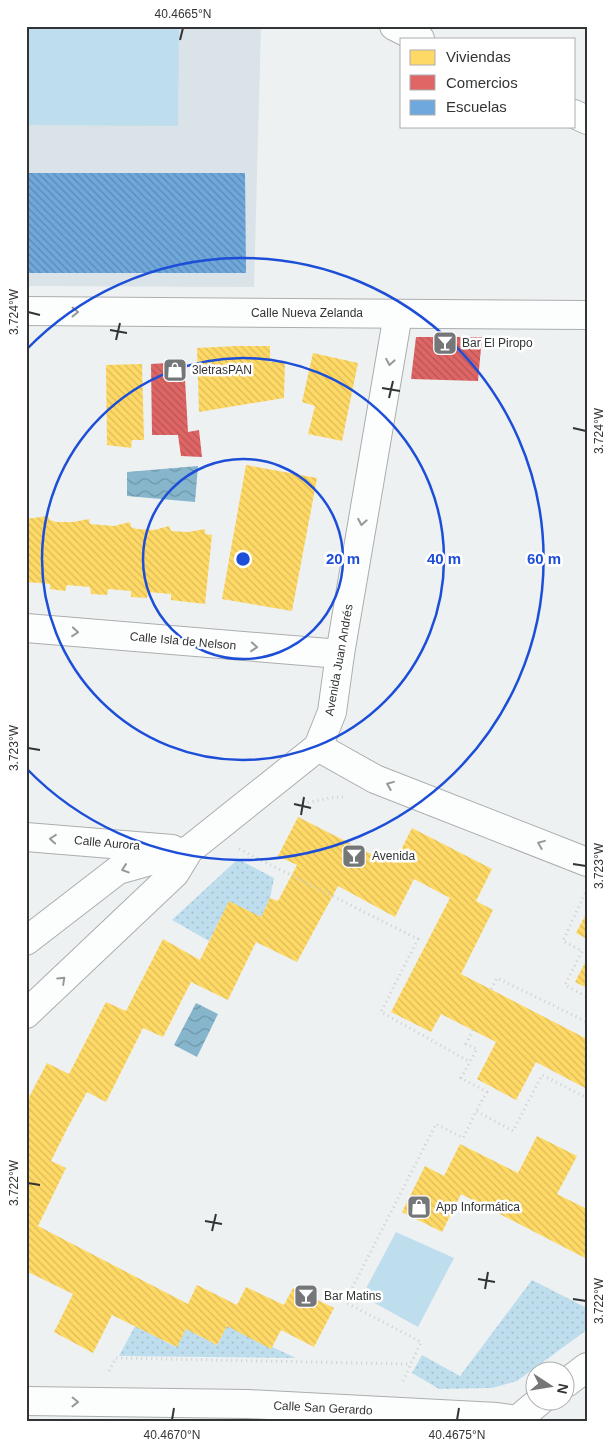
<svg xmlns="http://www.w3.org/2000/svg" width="613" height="1448" font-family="Helvetica,sans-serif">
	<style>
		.built { fill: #dae3e7 }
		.green { fill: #bedeee }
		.garden { fill: url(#garden-dots) }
		.water { fill: url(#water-waves) }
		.homes { fill: url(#homes-back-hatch) }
		.shops { fill: url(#shops-back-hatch) }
		.schools { fill: url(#schools-back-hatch) }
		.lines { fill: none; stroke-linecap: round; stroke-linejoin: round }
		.minor-casing { stroke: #abadae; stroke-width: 30 }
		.path { stroke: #cdcfcf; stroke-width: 3; stroke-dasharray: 1 4; stroke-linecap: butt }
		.minor { stroke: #fcfdfd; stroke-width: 28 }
		.oneway { stroke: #979899 }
		.ticks { fill: none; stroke: #323435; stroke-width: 2 }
		.ring { fill: none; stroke: #1d4ed8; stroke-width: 2.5 }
		.labels { text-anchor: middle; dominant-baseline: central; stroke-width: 5; stroke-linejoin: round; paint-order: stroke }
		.street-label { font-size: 12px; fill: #323435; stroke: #fff }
		.poi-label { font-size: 12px; fill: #323435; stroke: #fff; text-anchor: start }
		.centre { fill: #1d4ed8; stroke: #fff; stroke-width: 2.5 }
		.ring-label { font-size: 15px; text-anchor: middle; font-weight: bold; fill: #1d4ed8; stroke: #fff; stroke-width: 5; stroke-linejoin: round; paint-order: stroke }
		.neatline { fill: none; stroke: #323435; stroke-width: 2 }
		.ticks-label { font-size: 12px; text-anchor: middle; fill: #323435 }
	</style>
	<defs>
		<pattern id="garden-dots" width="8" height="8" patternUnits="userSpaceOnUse" patternTransform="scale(1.25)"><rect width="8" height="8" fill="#bedeee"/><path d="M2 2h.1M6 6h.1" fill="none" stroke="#a4bfcd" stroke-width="1.8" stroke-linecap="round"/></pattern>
		<pattern id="water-waves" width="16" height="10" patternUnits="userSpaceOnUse" patternTransform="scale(1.25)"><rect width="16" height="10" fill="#87b6cc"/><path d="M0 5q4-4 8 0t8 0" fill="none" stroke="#6f95a6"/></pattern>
		<pattern id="homes-back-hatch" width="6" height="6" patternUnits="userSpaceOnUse" patternTransform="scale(1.25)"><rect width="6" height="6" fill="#ffd966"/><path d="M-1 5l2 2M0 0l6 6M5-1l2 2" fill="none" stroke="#dbbb59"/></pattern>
		<pattern id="shops-back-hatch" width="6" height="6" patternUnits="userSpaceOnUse" patternTransform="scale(1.25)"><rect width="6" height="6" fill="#e06666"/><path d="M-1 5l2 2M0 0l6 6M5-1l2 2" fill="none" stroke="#b65555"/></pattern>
		<pattern id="schools-back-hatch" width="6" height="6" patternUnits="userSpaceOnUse" patternTransform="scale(1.25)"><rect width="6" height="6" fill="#6fa8dc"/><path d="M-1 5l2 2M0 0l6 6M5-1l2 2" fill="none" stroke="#5c8ab3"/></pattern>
	</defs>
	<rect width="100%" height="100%" fill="#eef1f2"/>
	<path class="built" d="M 26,26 L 261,26 L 254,287 L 26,286 Z"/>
	<g class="green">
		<path d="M 26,26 L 179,26 L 178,126 L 26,125 Z"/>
		<path d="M 396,1232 L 454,1258 L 418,1327 L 362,1296 Z"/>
	</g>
	<g class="garden">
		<path d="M 238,859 L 274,878 L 270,898 L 261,917 L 229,902 L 209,941 L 172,920 Z"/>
		<path d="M 532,1280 L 587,1308 L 587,1328 L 584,1332 L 517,1381 L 492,1388 L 439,1389 L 412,1373 L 422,1355 L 460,1376 Z"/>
		<path d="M 135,1326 L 176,1347 L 186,1329 L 217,1345 L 227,1326 L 296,1358 L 119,1356 Z"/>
	</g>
	<g class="water">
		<path d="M 198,466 L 195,502 L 127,496 L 127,472 Z"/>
		<path d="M 196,1003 L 218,1014 L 197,1057 L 174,1045 Z"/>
	</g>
	<g class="homes">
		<path d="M 237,346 L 270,346 L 270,362 L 285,362 L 284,398 L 199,412 L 197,348 Z"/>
		<path d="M 313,353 L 358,363 L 342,441 L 308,434 L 315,406 L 302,402 Z"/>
		<path d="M 142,364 L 144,440 L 132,440 L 131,448 L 107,445 L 106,365 Z"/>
		<path d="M 246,465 L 317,478 L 292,611 L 222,599 Z"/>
		<path d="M 48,516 L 50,520 L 56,522 L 73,522 L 89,519 L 90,524 L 114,526 L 130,522 L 131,527 L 137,529 L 154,530 L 169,526 L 171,531 L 188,532 L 205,529 L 205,534 L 212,535 L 205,604 L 171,600 L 171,594 L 148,592 L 147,598 L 131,597 L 131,591 L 108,589 L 107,595 L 91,594 L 90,587 L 67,585 L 65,591 L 50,589 L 50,584 L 26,582 L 26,519 Z"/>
		<path d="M 298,817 L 375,856 L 378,850 L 396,860 L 412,828 L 492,869 L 476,901 L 493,910 L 461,974 L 587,1039 L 587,1089 L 536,1062 L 516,1100 L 477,1079 L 496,1042 L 441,1014 L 431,1032 L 391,1012 L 450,898 L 414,879 L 395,917 L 338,886 L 297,962 L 256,942 L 228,1000 L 191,982 L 163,1037 L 143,1028 L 106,1102 L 87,1092 L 69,1125 L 51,1161 L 66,1168 L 38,1226 L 188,1304 L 197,1285 L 237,1305 L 246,1287 L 284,1305 L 293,1288 L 334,1308 L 314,1347 L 281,1330 L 271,1349 L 227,1326 L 217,1345 L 186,1329 L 177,1347 L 112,1315 L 93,1353 L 54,1332 L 73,1294 L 26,1271 L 26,1108 L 28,1104 L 26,1103 L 47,1063 L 69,1074 L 106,1002 L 126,1011 L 163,939 L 200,960 L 229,901 L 261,917 L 270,898 L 278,901 L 297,865 L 278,856 Z"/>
		<path d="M 587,912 L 587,939 L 576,933 Z"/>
		<path d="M 587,959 L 587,988 L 575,982 Z"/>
		<path d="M 537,1136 L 577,1156 L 557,1194 L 587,1209 L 587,1259 L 461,1194 L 442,1232 L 402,1212 L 425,1166 L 444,1176 L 460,1144 L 518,1173 Z"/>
	</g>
	<g class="shops">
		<path d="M 416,337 L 482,337 L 478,381 L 411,379 Z"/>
		<path d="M 184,362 L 188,432 L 199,430 L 202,457 L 181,456 L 178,435 L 152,435 L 151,364 Z"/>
	</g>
	<path class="schools" d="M 26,173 L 245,173 L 246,273 L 26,273 Z"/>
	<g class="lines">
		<g class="minor-casing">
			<g id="minor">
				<path d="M 394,26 L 420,39"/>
				<path d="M 574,114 L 587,120"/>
				<path d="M 26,311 L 587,315"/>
				<path d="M 26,628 L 340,654"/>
				<path d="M 318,747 L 375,779 L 587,862"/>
				<path d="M 26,837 L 172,849"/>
				<path d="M 26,941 L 118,870 L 189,850"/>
				<path d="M 26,1014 L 175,873 L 189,850 L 318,747 L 332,712 L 340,654 L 398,314"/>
				<path d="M 566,1383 L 587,1367"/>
				<path d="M 26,1401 L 248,1404 L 497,1417 L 517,1420 L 541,1400"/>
			</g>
		</g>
		<g class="path">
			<path d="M 298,805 L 329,798 L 343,797"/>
			<path d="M 239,849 L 418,939 L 381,1012 L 470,1062"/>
			<path d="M 585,893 L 563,941 L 582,951 L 565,985 L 587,997"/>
			<path d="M 491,989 L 497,978 L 587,1022"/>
			<path d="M 473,1030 L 466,1044 L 477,1049 L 461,1078 L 487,1092 L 476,1111"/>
			<path d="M 109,1371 L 116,1358 L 410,1364"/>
			<path d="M 403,1381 L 421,1342 L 345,1302 L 436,1124 L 463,1138 L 476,1111 L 513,1131 L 542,1075 L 587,1098"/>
		</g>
		<use href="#minor" class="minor"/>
	</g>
	<defs><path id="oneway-chevron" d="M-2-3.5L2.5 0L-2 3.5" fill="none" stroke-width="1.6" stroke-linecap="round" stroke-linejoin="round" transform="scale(1.25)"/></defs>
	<g class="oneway">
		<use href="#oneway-chevron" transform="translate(75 312)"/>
		<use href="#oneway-chevron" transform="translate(390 362) rotate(100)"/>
		<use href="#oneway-chevron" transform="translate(362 522) rotate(100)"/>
		<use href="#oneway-chevron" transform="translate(75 632) rotate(5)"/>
		<use href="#oneway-chevron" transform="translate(254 647) rotate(5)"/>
		<use href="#oneway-chevron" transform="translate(390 785) rotate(-158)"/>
		<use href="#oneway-chevron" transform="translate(53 839) rotate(-175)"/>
		<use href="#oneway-chevron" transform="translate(541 844) rotate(-158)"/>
		<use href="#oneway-chevron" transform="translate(125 869) rotate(162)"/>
		<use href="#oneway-chevron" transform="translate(62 980) rotate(-43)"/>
		<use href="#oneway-chevron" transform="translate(75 1402) rotate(1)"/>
	</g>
	<path class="ticks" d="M 180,40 L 183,28M 28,312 L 40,315M 110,330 L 127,333M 116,340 L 120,323M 382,388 L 400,391M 389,398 L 393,381M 573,428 L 586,431M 28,748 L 40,750M 294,804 L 311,808M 301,815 L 304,797M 573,864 L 586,866M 28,1183 L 40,1185M 205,1221 L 222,1224M 212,1231 L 216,1214M 478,1279 L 495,1282M 485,1289 L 488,1272M 573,1299 L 586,1301M 172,1420 L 174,1408M 457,1420 L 459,1408"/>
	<g class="ring">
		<circle cx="243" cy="559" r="100"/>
		<circle cx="243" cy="559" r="201"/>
		<path d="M26 350A301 301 0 1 1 26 768"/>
	</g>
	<defs>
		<g id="bar-square" transform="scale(1.25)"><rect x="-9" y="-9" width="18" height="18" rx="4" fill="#747677" stroke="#fff"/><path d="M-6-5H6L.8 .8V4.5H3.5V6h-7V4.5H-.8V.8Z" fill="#fff"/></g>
		<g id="shop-square" transform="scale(1.25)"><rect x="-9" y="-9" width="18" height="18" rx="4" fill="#747677" stroke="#fff"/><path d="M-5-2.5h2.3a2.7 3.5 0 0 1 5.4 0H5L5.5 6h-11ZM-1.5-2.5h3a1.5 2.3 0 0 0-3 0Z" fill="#fff"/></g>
	</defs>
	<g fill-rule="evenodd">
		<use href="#bar-square" x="445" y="343"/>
		<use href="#shop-square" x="175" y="370"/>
		<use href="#bar-square" x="354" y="856"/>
		<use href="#shop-square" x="419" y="1207"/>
		<use href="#bar-square" x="306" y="1296"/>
	</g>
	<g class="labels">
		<g class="street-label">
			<text x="307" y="313">Calle Nueva Zelanda</text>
			<text transform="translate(183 641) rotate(5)">Calle Isla de Nelson</text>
			<text transform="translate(339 660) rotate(-80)">Avenida Juan Andrés</text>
			<text transform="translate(107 843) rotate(5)">Calle Aurora</text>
			<text transform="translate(323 1408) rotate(3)">Calle San Gerardo</text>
		</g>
		<g class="poi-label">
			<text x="462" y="343">Bar El Piropo</text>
			<text x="192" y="370">3letrasPAN</text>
			<text x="372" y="856">Avenida</text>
			<text x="436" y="1207">App Informática</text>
			<text x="324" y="1296">Bar Matins</text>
		</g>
	</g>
	<circle cx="243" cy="559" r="8" class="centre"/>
	<g class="ring-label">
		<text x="343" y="564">20 m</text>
		<text x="444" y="564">40 m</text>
		<text x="544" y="564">60 m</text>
	</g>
	<rect width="613" height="1448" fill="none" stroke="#ffffff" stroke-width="55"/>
	<rect x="400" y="38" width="175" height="90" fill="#ffffff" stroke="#adaeae"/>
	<rect x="410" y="50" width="25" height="15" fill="#ffd966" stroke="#adaeae"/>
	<text x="446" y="62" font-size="15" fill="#323435">Viviendas</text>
	<rect x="410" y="75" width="25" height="15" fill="#e06666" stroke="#adaeae"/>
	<text x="446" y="88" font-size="15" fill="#323435">Comercios</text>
	<rect x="410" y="100" width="25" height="15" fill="#6fa8dc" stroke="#adaeae"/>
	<text x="446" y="112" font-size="15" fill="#323435">Escuelas</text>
	<g transform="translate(550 1386) rotate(102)"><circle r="24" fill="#ffffff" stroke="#adaeae"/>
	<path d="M0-4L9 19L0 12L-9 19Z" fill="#747677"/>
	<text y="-8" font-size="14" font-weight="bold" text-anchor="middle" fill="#323435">N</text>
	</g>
	<rect x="28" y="28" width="558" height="1392" class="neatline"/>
	<g class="ticks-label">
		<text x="183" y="18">40.4665°N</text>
		<text transform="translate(14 312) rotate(-90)" y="4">3.724°W</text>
		<text transform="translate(599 431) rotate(-90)" y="4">3.724°W</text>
		<text transform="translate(14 748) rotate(-90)" y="4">3.723°W</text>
		<text transform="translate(599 866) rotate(-90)" y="4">3.723°W</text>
		<text transform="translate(14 1183) rotate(-90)" y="4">3.722°W</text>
		<text transform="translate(599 1301) rotate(-90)" y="4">3.722°W</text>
		<text x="172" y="1439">40.4670°N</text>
		<text x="457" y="1439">40.4675°N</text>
	</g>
</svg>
